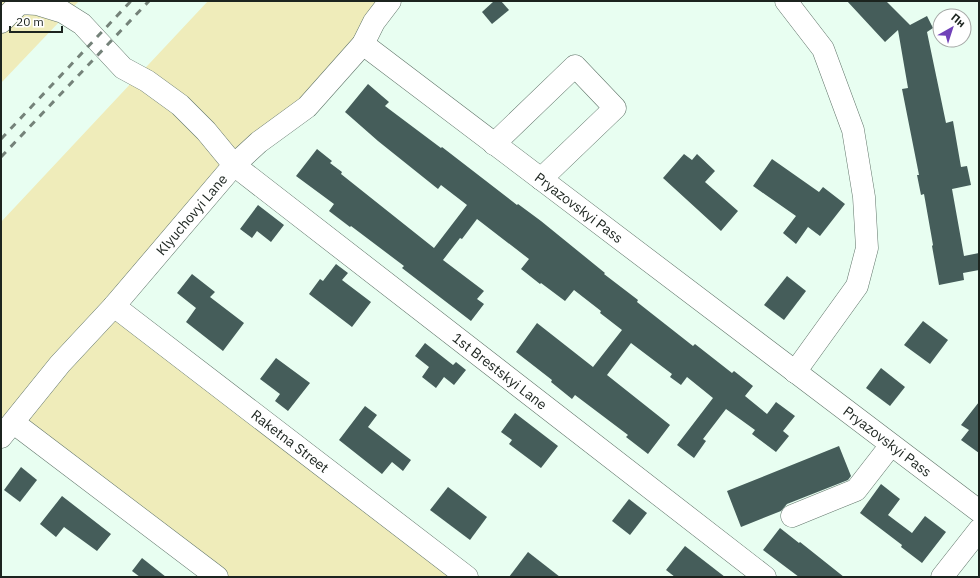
<svg xmlns="http://www.w3.org/2000/svg" width="980" height="578" font-family="'IBM Plex Sans',sans-serif">
	<style>
		.green { fill: #efecba }
		.building { fill: #455d5a }
		.lines { fill: none; stroke-linecap: round; stroke-linejoin: round }
		.minor-casing { stroke: #61756a; stroke-width: 23 }
		.minor { stroke: #fff; stroke-width: 22 }
		.rail { stroke: #748279; stroke-width: 3; stroke-dasharray: 7 7; stroke-linecap: butt }
		.labels { text-anchor: middle; dominant-baseline: central; stroke-width: 4; stroke-linejoin: round; paint-order: stroke }
		.street-label { font-size: 14px; fill: #1c241f; stroke: #fff }
	</style>
	<rect width="100%" height="100%" fill="#e8fef1"/>
	<g class="green">
		<path d="M 1,1 L 79,1 L 1,83 Z"/>
		<path d="M 208,1 L 381,1 L 358,41 L 109,301 L 453,577 L 227,577 L 1,426 L 1,222 Z"/>
	</g>
	<g class="building">
		<path d="M 494,1 L 501,1 L 509,10 L 492,24 L 482,12 Z"/>
		<path d="M 847,1 L 886,1 L 910,25 L 927,16 L 933,28 L 927,32 L 946,123 L 953,121 L 961,167 L 967,166 L 971,185 L 952,189 L 964,256 L 979,253 L 979,270 L 963,273 L 964,280 L 939,285 L 932,246 L 933,245 L 924,194 L 921,195 L 917,175 L 919,175 L 902,89 L 908,88 L 898,30 L 885,42 Z"/>
		<path d="M 368,84 L 389,102 L 385,106 L 441,148 L 442,147 L 517,205 L 518,204 L 541,221 L 605,273 L 604,274 L 638,300 L 637,302 L 693,346 L 695,344 L 732,373 L 734,371 L 753,386 L 745,396 L 767,414 L 776,402 L 795,416 L 783,431 L 789,436 L 776,452 L 752,434 L 755,430 L 726,409 L 703,439 L 706,441 L 694,458 L 677,445 L 713,398 L 687,377 L 681,385 L 670,377 L 672,374 L 631,343 L 607,375 L 670,425 L 648,454 L 626,437 L 628,435 L 575,395 L 572,399 L 551,382 L 552,380 L 516,352 L 537,323 L 593,367 L 622,330 L 600,313 L 601,311 L 574,290 L 565,301 L 541,283 L 540,284 L 521,269 L 529,259 L 477,219 L 462,239 L 460,238 L 443,260 L 484,291 L 477,299 L 484,304 L 471,321 L 402,268 L 404,266 L 351,226 L 350,227 L 329,211 L 334,204 L 296,176 L 317,149 L 332,161 L 330,163 L 342,172 L 341,174 L 434,248 L 467,205 L 441,185 L 438,189 L 378,141 L 345,112 Z"/>
		<path d="M 684,154 L 692,160 L 697,154 L 715,171 L 705,182 L 738,211 L 721,231 L 663,178 Z"/>
		<path d="M 772,159 L 819,192 L 823,187 L 845,204 L 820,236 L 808,227 L 796,244 L 783,233 L 796,216 L 753,186 Z"/>
		<path d="M 258,205 L 284,225 L 271,242 L 257,231 L 252,238 L 240,229 Z"/>
		<path d="M 336,264 L 348,273 L 342,280 L 371,302 L 352,327 L 309,294 L 320,279 L 323,281 Z"/>
		<path d="M 192,274 L 215,292 L 210,297 L 244,323 L 223,351 L 186,322 L 196,308 L 177,293 Z"/>
		<path d="M 787,276 L 806,291 L 784,320 L 764,305 Z"/>
		<path d="M 923,321 L 948,340 L 930,364 L 904,345 Z"/>
		<path d="M 425,343 L 453,365 L 456,362 L 466,370 L 454,385 L 444,377 L 436,388 L 422,377 L 429,367 L 415,356 Z"/>
		<path d="M 276,358 L 310,383 L 288,411 L 275,401 L 280,394 L 260,379 Z"/>
		<path d="M 881,368 L 905,387 L 890,406 L 866,388 Z"/>
		<path d="M 979,402 L 979,453 L 961,440 L 969,430 L 961,425 Z"/>
		<path d="M 365,406 L 377,415 L 368,427 L 411,460 L 403,471 L 392,462 L 382,474 L 339,440 Z"/>
		<path d="M 515,413 L 558,446 L 541,468 L 509,444 L 512,440 L 501,432 Z"/>
		<path d="M 839,446 L 851,476 L 848,480 L 787,504 L 781,511 L 741,527 L 727,491 Z"/>
		<path d="M 21,467 L 37,480 L 20,502 L 4,490 Z"/>
		<path d="M 881,484 L 900,499 L 888,515 L 912,533 L 925,516 L 946,532 L 922,563 L 901,547 L 902,545 L 860,513 Z"/>
		<path d="M 448,487 L 487,517 L 470,540 L 430,510 Z"/>
		<path d="M 62,496 L 111,534 L 97,551 L 64,527 L 56,537 L 40,524 Z"/>
		<path d="M 629,499 L 647,513 L 630,535 L 612,521 Z"/>
		<path d="M 780,528 L 799,543 L 800,542 L 844,577 L 799,577 L 763,550 Z"/>
		<path d="M 685,546 L 725,577 L 675,577 L 666,570 Z"/>
		<path d="M 528,552 L 560,577 L 509,577 Z"/>
		<path d="M 142,558 L 166,577 L 140,577 L 132,571 Z"/>
	</g>
	<g class="lines">
		<g class="minor-casing">
			<g id="minor">
				<path d="M 786,1 L 823,49 L 853,130 L 864,197 L 867,248 L 857,286 L 795,372"/>
				<path id="s1" d="M 1,22 L 20,3 L 37,4 L 63,12 L 82,24 L 123,68 L 147,81 L 180,105 L 206,131 L 234,165 L 765,577"/>
				<path id="s2" d="M 363,44 L 979,511"/>
				<path d="M 494,144 L 575,66 L 615,108 L 541,179"/>
				<path id="s3" d="M 114,306 L 467,577"/>
				<path d="M 14,423 L 217,577"/>
				<path id="s4" d="M 1,437 L 60,364 L 114,306 L 234,165 L 259,142 L 307,107 L 363,44 L 374,22 L 390,1"/>
				<path d="M 792,516 L 856,490 L 891,445"/>
				<path d="M 942,577 L 979,530"/>
			</g>
		</g>
		<use href="#minor" class="minor"/>
		<g class="rail">
			<path d="M 1,139 L 131,1"/>
			<path d="M 1,157 L 149,1"/>
		</g>
	</g>
	<g class="labels">
		<g class="street-label">
			<text stroke="none"><textPath href="#s2" startOffset="271">Pryazovskyi Pass</textPath></text>
			<text stroke="none"><textPath href="#s4" startOffset="293">Klyuchovyi Lane</textPath></text>
			<text stroke="none"><textPath href="#s1" startOffset="639">1st Brestskyi Lane</textPath></text>
			<text stroke="none"><textPath href="#s3" startOffset="222">Raketna Street</textPath></text>
			<text stroke="none"><textPath href="#s2" startOffset="658">Pryazovskyi Pass</textPath></text>
		</g>
	</g>
	<rect width="980" height="578" fill="none" stroke="#1c241f" stroke-width="4"/>
	<g transform="translate(952 28) rotate(39)"><circle r="19" fill="#ffffff" stroke="#a4a7a5"/>
	<path d="M0-3L7 15L0 10L-7 15Z" fill="#7141b9"/>
	<text y="-6" font-size="11" font-weight="bold" text-anchor="middle" fill="#1c241f">Пн</text>
	</g>
	<path d="M10 26v6h52v-6" fill="none" stroke="#1c241f" stroke-width="2"/>
	<text x="16" y="26" font-size="12" fill="#1c241f" stroke="#ffffff" stroke-width="3" paint-order="stroke">20 m</text>
</svg>
